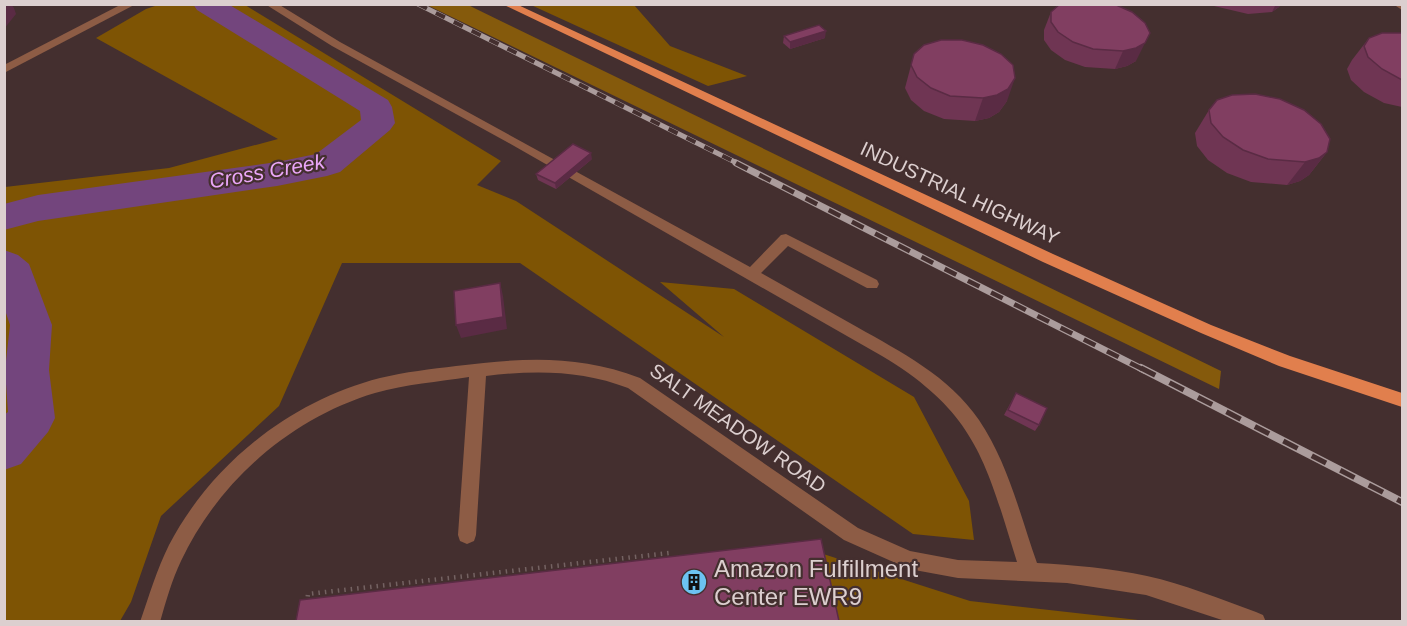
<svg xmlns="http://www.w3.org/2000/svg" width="1407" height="626" font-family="Helvetica,sans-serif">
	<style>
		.green { fill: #7e5404 }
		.forest { fill: #855a0c }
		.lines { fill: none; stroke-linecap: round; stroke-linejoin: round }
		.river { fill: #73457d; fill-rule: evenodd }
		.path { stroke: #746262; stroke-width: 4.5; stroke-dasharray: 1.5 5; stroke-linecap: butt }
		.minor { fill: #8d5c45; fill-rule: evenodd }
		.major { fill: #e17f4d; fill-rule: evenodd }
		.rail-far2-casing { stroke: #ab9c9c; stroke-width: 5 }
		.rail-far1-casing { stroke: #ab9c9c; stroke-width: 7 }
		.rail-casing { stroke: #ab9c9c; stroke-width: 8 }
		.rail-far2 { stroke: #442f2f; stroke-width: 4; stroke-dasharray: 10; stroke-linecap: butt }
		.rail-far1 { stroke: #442f2f; stroke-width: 4.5; stroke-dasharray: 13; stroke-linecap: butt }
		.rail { stroke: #442f2f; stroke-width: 5; stroke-dasharray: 16; stroke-linecap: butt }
		.wall { fill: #6f3553 }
		.shaded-wall { fill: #5a2b44 }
		.building { fill: #813e61; stroke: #5a2b44; stroke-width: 1.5 }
		.labels { text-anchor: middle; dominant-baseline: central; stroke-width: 4.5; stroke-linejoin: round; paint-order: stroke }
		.street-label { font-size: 20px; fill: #dccfcf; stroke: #442f2f }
		.water-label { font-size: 21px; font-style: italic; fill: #eaa6f8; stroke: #442f2f }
		.near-poi-label { font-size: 24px; fill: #dccfcf; stroke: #442f2f; text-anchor: start }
	</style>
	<rect width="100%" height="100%" fill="#442f2f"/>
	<g class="green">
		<path d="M 161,4 L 245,5 L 501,161 L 477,185 L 516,201 L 724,337 L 660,282 L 734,289 L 914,397 L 969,501 L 974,540 L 913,534 L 520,263 L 342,263 L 279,406 L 161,516 L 131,602 L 120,621 L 5,621 L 5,187 L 169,168 L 278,139 L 96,38 L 146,9 Z"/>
		<path d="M 531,5 L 634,5 L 670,46 L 747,76 L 708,86 Z"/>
		<path d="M 817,552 L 970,601 L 1147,621 L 832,621 Z"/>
	</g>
	<path class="forest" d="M 427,5 L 468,5 L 1221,371 L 1219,389 Z"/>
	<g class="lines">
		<g class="river">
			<path d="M 193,4 L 228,4 L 388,100 L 392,107 L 395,123 L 390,130 L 340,172 L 327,176 L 277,186 L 38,221 L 4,230 L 4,204 L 38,195 L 277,162 L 316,154 L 361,120 L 360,111 L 197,10 Z"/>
			<path d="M 4,250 L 18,255 L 29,264 L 52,325 L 49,370 L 55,418 L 48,432 L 21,464 L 4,470 L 4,415 L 8,412 L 5,370 L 10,325 L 4,307 Z"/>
		</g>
		<path class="path" d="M 307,603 L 308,594 L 669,553"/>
		<g class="minor">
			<path d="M 122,4 L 136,4 L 4,73 L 4,65 Z"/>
			<path d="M 265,4 L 278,4 L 340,42 L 750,267 L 781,235 L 786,234 L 877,280 L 879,284 L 877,288 L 867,288 L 788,246 L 761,273 C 793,291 825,309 857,327 C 901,352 949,376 979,420 C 1008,463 1020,515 1037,563 C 1073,565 1111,568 1147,576 C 1184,584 1220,599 1256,612 L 1263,615 L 1266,622 L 1228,622 L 1146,595 L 1067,583 L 958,578 L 909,569 L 844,540 L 628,388 C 582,370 534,370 486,376 L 476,535 L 474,541 L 467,544 L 460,541 L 458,535 L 469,377 C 438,382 406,384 375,393 C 291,418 218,482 181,561 C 172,580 166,601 160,622 L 140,622 C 149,596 157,569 169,545 C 212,463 291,401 380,378 C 405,372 431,369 456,366 C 522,358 576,354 640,378 L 858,528 L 910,551 L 958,560 L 1017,562 C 986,463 977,413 882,356 L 507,142 L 332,46 Z"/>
			<path d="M 1393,4 L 1402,4 L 1402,10 Z"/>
		</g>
		<path class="major" d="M 502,4 L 516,4 L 1053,254 L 1211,325 L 1290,356 L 1402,393 L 1402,407 L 1279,366 L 1201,333 L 1043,262 Z"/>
		<g class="rail-far2-casing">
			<path id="rail-far2" d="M 418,4 L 739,164"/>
		</g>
		<g class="rail-far1-casing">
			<path id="rail-far1" d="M 736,163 L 1144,370"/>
		</g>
		<g class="rail-casing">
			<path id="rail" d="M 1141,368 L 1402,502"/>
		</g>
		<use href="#rail-far2" class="rail-far2"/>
		<use href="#rail-far1" class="rail-far1"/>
		<use href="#rail" class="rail"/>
	</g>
	<g class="wall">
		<path d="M 1114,4 L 1136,61 L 1127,66 L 1115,69 L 1085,67 L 1065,60 L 1051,50 L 1044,40 L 1044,30 L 1051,12 Z"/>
		<path d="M 1211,4 L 1281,4 L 1279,7 L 1272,12 L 1248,14 L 1214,6 Z"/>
		<path d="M 1402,33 L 1402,107 L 1384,103 L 1364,92 L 1351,80 L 1347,69 L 1352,60 L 1369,38 Z"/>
		<path d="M 784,36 L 825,38 L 790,49 L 783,43 Z"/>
		<path d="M 914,54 L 1007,101 L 999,112 L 989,118 L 975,121 L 944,119 L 924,111 L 911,100 L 905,88 Z"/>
		<path d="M 1209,110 L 1327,152 L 1309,175 L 1300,181 L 1287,185 L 1251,182 L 1227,173 L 1208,160 L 1197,146 L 1195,133 Z"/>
		<path d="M 592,159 L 556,189 L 538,180 L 536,174 Z"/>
		<path d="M 1016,393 L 1039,425 L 1035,431 L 1004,415 Z"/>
	</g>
	<g class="shaded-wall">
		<path d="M 4,4 L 11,4 L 14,8 L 16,14 L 4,29 Z"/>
		<path d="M 1276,4 L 1281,4 L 1279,7 L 1272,12 Z"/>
		<path d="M 826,31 L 825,38 L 790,49 L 790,42 Z"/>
		<path d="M 1150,33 L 1136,61 L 1127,66 L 1115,69 L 1123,51 Z"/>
		<path d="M 1015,78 L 1007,101 L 999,112 L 989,118 L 975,121 L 983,98 Z"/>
		<path d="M 1327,152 L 1309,175 L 1300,181 L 1287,185 L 1305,162 Z"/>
		<path d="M 591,153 L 592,159 L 556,189 L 555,183 Z"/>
		<path d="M 500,283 L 503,296 L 507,329 L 461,338 L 456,325 Z"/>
	</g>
	<g class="building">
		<path d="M 1060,4 L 1114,4 L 1132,12 L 1145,23 L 1150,33 L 1145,43 L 1136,48 L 1123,51 L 1093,49 L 1073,42 L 1058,32 L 1051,22 L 1051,12 Z"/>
		<path d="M 819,25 L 826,31 L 790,42 L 784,36 Z"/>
		<path d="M 1382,33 L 1402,33 L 1402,80 L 1382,69 L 1368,57 L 1364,46 L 1369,38 Z"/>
		<path d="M 941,40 L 962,40 L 983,45 L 1001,54 L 1013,65 L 1015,78 L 1008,89 L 997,95 L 983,98 L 950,96 L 931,88 L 917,77 L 911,65 L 914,54 L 924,45 Z"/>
		<path d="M 1255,94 L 1280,99 L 1304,110 L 1321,124 L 1330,139 L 1327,152 L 1319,158 L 1305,162 L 1268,159 L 1243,150 L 1223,137 L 1211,123 L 1209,110 L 1217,100 L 1232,95 Z"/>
		<path d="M 573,144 L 591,153 L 555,183 L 536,174 Z"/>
		<path d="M 500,283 L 503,317 L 456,325 L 454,291 Z"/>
		<path d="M 1016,393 L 1047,408 L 1039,425 L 1008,410 Z"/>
		<path d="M 821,539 L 839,621 L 296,621 L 300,600 Z"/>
	</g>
	<defs>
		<g id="building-disc" transform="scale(1.35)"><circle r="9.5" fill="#6cc3f2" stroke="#442f2f"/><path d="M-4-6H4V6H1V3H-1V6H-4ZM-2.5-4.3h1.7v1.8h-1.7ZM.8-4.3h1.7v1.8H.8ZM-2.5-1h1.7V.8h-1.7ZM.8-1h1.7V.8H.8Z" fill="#111"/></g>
	</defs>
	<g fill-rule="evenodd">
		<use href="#building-disc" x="694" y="582"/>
	</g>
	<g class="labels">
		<g class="street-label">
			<text transform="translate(960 193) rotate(25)">INDUSTRIAL HIGHWAY</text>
			<text transform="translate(738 428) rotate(35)">SALT MEADOW ROAD</text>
		</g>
		<g class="water-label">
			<text transform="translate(267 171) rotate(-10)">Cross Creek</text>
		</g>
		<g class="near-poi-label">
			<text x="714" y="568">Amazon Fulfillment<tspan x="714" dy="28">Center EWR9</tspan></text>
		</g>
	</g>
	<rect width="1407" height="626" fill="none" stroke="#dccfcf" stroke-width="12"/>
</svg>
